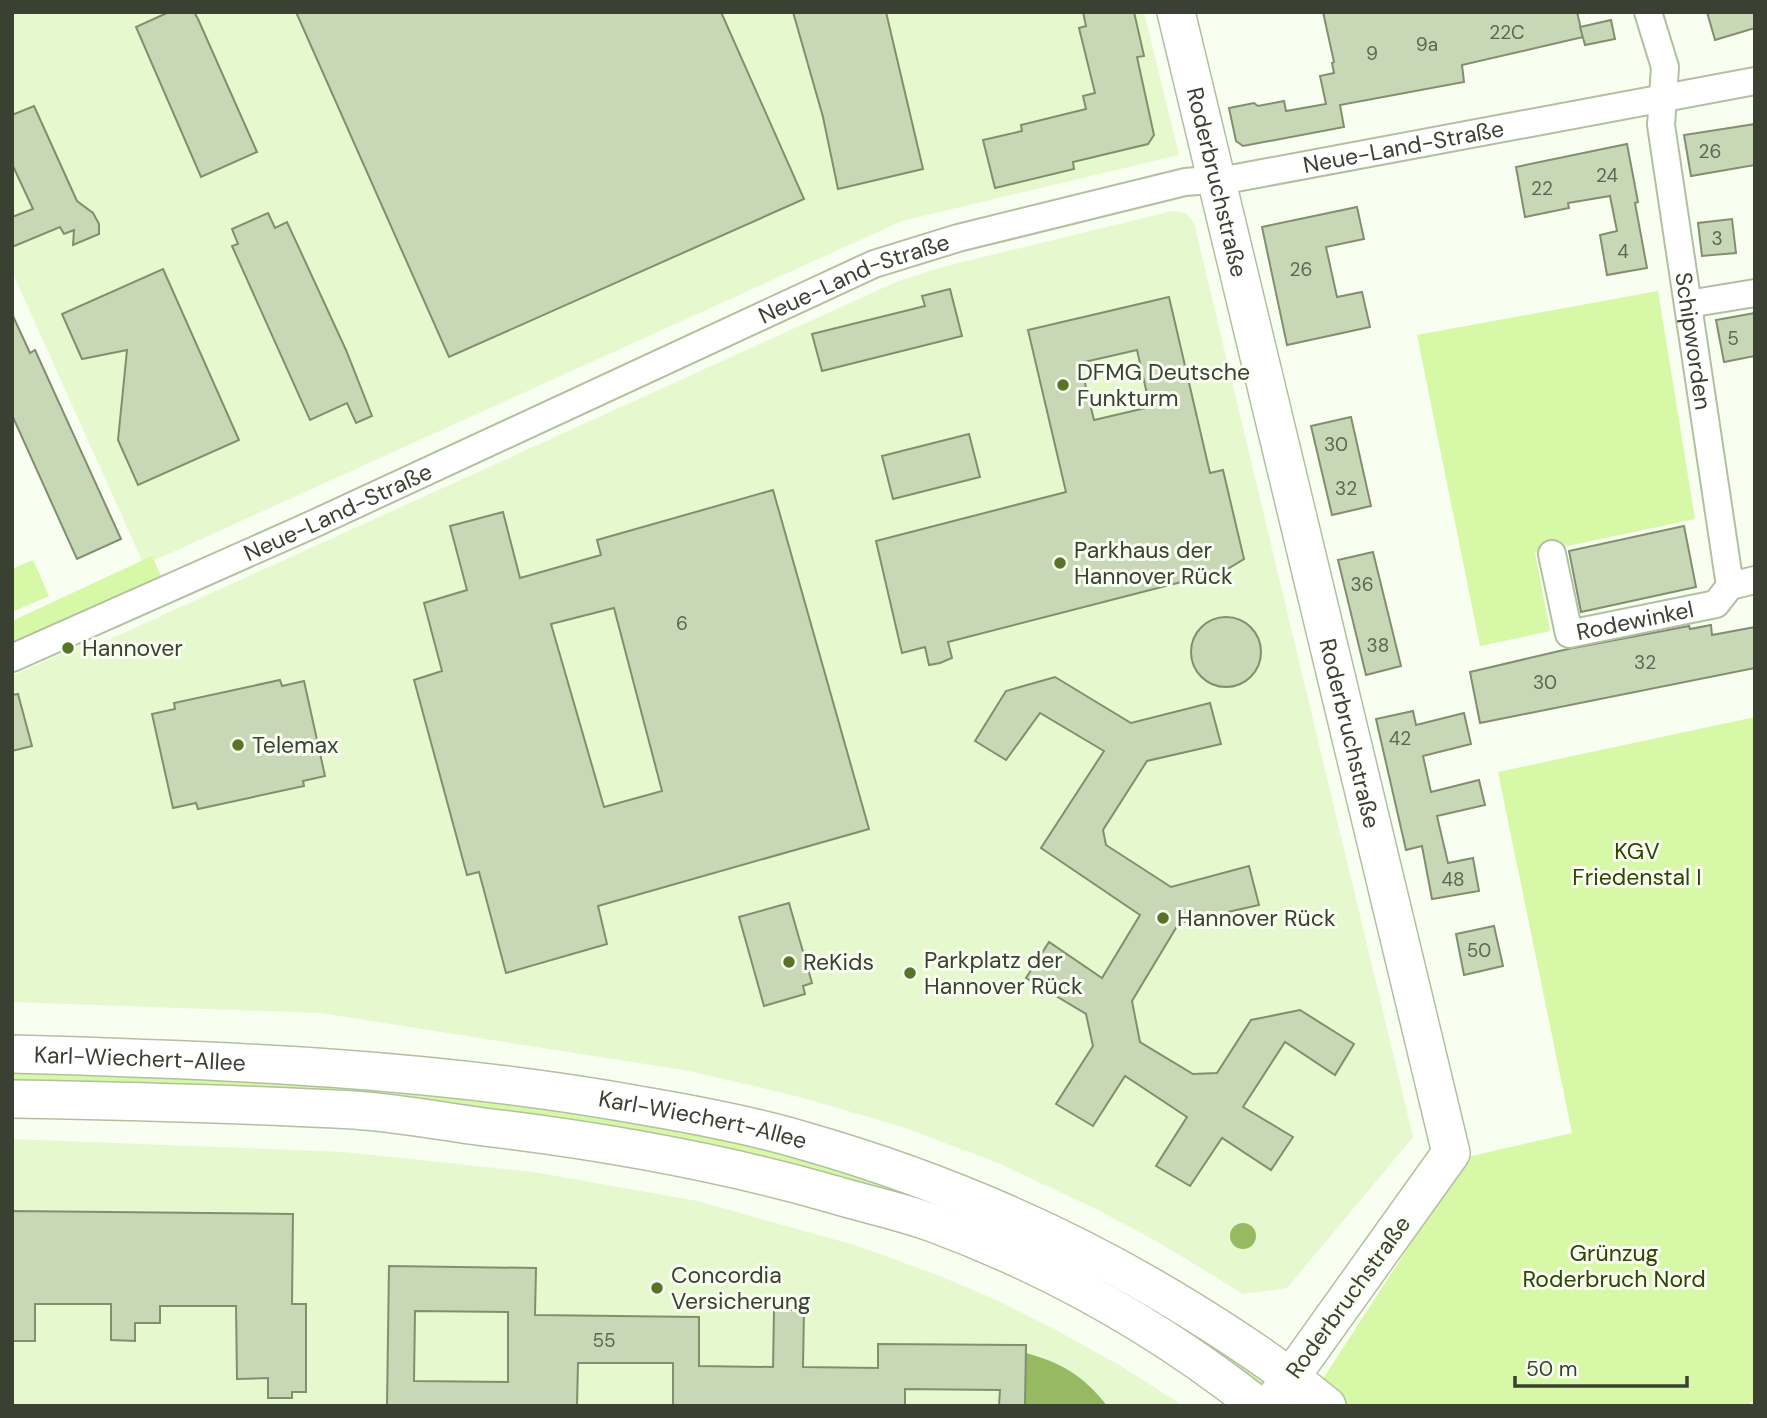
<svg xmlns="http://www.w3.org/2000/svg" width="1767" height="1418" font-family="'DM Sans',sans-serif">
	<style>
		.built { fill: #e5f8ce }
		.green { fill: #d6f8a7 }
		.water { fill: #96b961 }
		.building { fill: #c8d7b5; stroke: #818f6f; stroke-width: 2; fill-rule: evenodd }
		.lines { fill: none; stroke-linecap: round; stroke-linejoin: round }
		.street-casing { stroke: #b1c09f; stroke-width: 30 }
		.secondary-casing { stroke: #b1c09f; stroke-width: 40 }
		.street { stroke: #fff; stroke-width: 26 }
		.secondary { stroke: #fff; stroke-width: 37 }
		.poi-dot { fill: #587427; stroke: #f8fef0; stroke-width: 2.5 }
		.labels { text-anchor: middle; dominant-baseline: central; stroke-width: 6; stroke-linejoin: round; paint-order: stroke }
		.number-label { font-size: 19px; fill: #5e6653 }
		.street-label { font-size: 23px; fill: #3a4032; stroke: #f8fef0 }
		.poi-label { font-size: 23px; fill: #3a4032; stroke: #f8fef0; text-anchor: start }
		.park-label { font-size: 23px; fill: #2f4400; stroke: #f8fef0 }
	</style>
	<rect width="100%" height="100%" fill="#f8fef0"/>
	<g class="built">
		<path d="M 12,12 L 1144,12 L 1179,155 L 902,221 L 144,565 L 14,276 L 12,276 Z"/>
		<path d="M 1173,211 L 1186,213 L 1194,223 L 1413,1137 L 1287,1288 L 1243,1294 L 1158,1242 L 1098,1210 L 998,1163 L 900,1126 L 796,1096 L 690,1071 L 321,1013 L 12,1002 L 12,676 L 87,642 L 95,646 L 896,282 L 942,267 Z"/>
		<path d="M 12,1139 L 344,1152 L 533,1172 L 697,1201 L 858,1246 L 937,1275 L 999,1301 L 1058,1331 L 1119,1365 L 1179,1403 L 1177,1406 L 12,1406 Z"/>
	</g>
	<g class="green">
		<path d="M 1658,291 L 1695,519 L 1535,553 L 1550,631 L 1480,646 L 1417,335 Z"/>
		<path d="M 152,556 L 161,576 L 12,643 L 12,621 Z"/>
		<path d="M 33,560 L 49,596 L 12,612 L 12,569 Z"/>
		<path d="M 1755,717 L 1755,1401 L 1744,1406 L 1258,1406 L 1027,1264 L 595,1141 L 12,1099 L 12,1054 L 566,1092 L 939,1185 L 1313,1394 L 1467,1157 L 1572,1133 L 1498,772 Z"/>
	</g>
	<g class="water">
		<circle cx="1243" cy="1236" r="13"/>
		<path d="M 1026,1353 C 1062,1363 1084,1376 1107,1406 L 1025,1406 Z"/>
	</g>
	<g class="building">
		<path d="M 169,12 L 194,12 L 198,19 L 257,152 L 201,177 L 136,27 Z"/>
		<path d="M 296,12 L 721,12 L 804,199 L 449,357 Z"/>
		<path d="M 793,12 L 886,12 L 923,169 L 838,189 L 823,117 Z"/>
		<path d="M 1083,12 L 1134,12 L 1144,56 L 1137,57 L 1154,135 L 1148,144 L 1073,162 L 1074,169 L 995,188 L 983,140 L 1022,131 L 1021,125 L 1086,109 L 1083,96 L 1095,93 L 1079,28 L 1086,26 Z"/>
		<path d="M 1323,12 L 1577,12 L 1583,37 L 1462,65 L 1464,82 L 1340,105 L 1344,127 L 1243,146 L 1236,141 L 1229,108 L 1254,103 L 1258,106 L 1284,101 L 1286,111 L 1326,104 L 1320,76 L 1334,73 L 1332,63 L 1334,62 Z"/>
		<path d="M 1707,12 L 1755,12 L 1755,28 L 1715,40 Z"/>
		<path d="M 1611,20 L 1615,39 L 1585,45 L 1580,27 Z"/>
		<path d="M 34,106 L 77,201 L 93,213 L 99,224 L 99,234 L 73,245 L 74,230 L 64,234 L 60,227 L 12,247 L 12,217 L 33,209 L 12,164 L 12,115 Z"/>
		<path d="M 1755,124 L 1755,165 L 1691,176 L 1684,135 Z"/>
		<path d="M 1627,144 L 1638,202 L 1635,203 L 1647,268 L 1607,275 L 1600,235 L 1617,231 L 1610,196 L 1568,203 L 1569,208 L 1525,217 L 1516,167 Z"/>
		<path d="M 1357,207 L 1364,239 L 1326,247 L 1337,297 L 1362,292 L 1370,327 L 1287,345 L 1262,227 Z"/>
		<path d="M 268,213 L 275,228 L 287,222 L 346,350 L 372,416 L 356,423 L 347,403 L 310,420 L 232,246 L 238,244 L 232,229 Z"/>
		<path d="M 1732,219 L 1736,253 L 1702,256 L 1698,223 Z"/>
		<path d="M 163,269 L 239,440 L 138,485 L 118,440 L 127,350 L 82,359 L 62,314 Z"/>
		<path d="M 950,289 L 962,336 L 822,371 L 812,334 L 925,306 L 922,296 Z"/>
		<path d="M 1169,297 L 1210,473 L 1223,470 L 1244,559 L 1224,571 L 948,642 L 952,658 L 940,663 L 929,665 L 925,647 L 902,653 L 876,541 L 1066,492 L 1028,330 ZM 1137,350 L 1150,407 L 1094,420 L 1080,363 Z"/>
		<path d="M 1755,313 L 1755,356 L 1724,362 L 1716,320 Z"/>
		<path d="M 12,314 L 30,353 L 35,350 L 121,539 L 77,559 L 12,415 Z"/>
		<path d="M 1351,417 L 1371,506 L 1332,515 L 1311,426 Z"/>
		<path d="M 969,434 L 980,477 L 893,499 L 882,456 Z"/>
		<path d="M 773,490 L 869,829 L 598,906 L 607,944 L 506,973 L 479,872 L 467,875 L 414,680 L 442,671 L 424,603 L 467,590 L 450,526 L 503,512 L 520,578 L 601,555 L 597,540 ZM 614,608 L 662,791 L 604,807 L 551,624 Z"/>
		<path d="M 1684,526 L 1696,587 L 1581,612 L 1569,551 Z"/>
		<path d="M 1373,552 L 1401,666 L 1366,675 L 1338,560 Z"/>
		<circle cx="1226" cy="652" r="35"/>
		<path d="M 1711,625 L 1712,635 L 1755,627 L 1755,668 L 1480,723 L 1470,672 L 1568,649 L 1689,626 L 1690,629 Z"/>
		<path d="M 1055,677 L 1131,723 L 1210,703 L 1221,744 L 1147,761 L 1103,830 L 1106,845 L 1171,887 L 1249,866 L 1259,905 L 1179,923 L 1132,1001 L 1140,1042 L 1193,1074 L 1217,1073 L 1251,1020 L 1300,1010 L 1354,1044 L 1335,1075 L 1285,1042 L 1243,1107 L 1293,1137 L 1271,1170 L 1222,1138 L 1190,1186 L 1156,1166 L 1187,1117 L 1125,1076 L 1093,1126 L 1056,1104 L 1093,1046 L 1086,1014 L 1026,978 L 1049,942 L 1102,978 L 1140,915 L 1041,848 L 1104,751 L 1040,713 L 1006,760 L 975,741 L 1006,691 Z"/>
		<path d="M 280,680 L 282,686 L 304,681 L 325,776 L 303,781 L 304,786 L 198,809 L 196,803 L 173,808 L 152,714 L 175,709 L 174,703 Z"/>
		<path d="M 18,694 L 32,746 L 12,751 L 12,695 Z"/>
		<path d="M 1413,711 L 1416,725 L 1464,713 L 1471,744 L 1423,756 L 1431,792 L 1479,780 L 1485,805 L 1437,816 L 1448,863 L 1473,858 L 1479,891 L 1432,899 L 1422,846 L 1406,850 L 1376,719 Z"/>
		<path d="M 789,903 L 812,983 L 803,986 L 805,994 L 764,1006 L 739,917 Z"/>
		<path d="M 1494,926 L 1503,966 L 1464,975 L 1456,934 Z"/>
		<path d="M 12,1211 L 293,1214 L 292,1304 L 306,1304 L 306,1392 L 292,1392 L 292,1398 L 268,1398 L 268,1378 L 237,1379 L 236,1306 L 160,1306 L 160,1323 L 135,1323 L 135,1341 L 111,1340 L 111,1304 L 35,1304 L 35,1341 L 12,1341 Z"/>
		<path d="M 389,1266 L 536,1268 L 535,1315 L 699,1317 L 699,1366 L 773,1367 L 774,1310 L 804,1310 L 803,1367 L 878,1368 L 878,1344 L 1026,1345 L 1025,1406 L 999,1406 L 1000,1390 L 905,1389 L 905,1406 L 673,1406 L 673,1363 L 578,1363 L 577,1406 L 387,1406 ZM 415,1311 L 508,1312 L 508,1382 L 414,1381 Z"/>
	</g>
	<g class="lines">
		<g class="street-casing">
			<g id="street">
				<path id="s1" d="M 1648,12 L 1665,67 L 1661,125 L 1730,586"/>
				<path d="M 1688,304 L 1755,293"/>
				<path id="s2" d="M 1552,554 L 1569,634 L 1716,604 L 1730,586"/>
				<path d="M 1730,586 L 1755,580"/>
				<path id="s3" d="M 12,658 L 309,526 L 874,264 L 958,238 L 1185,182 L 1236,178 L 1755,81"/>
			</g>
		</g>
		<g class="secondary-casing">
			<g id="secondary">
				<path id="s4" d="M 1176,12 L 1451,1153 L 1270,1406"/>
				<path id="s5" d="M 12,1054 C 224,1060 436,1068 644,1106 C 697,1115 750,1125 801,1140 C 938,1179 1069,1235 1190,1310 C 1237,1339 1284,1370 1327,1406"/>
				<path d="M 12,1099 C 126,1101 240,1104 354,1110 C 397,1113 441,1121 484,1127 C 602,1141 717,1161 832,1194 C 865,1204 900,1211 933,1223 C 1049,1266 1161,1329 1258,1406"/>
			</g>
		</g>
		<use href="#street" class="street"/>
		<use href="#secondary" class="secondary"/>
	</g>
	<g class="poi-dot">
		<circle cx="1063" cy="385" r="7"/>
		<circle cx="1060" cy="563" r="7"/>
		<circle cx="68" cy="648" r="7"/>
		<circle cx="238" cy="745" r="7"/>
		<circle cx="1163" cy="918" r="7"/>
		<circle cx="789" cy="962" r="7"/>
		<circle cx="910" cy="973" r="7"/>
		<circle cx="657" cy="1288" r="7"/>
	</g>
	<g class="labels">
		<g class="number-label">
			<text x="1507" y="32">22C</text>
			<text x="1427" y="44">9a</text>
			<text x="1372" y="53">9</text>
			<text x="1710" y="151">26</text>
			<text x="1607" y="175">24</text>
			<text x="1542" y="188">22</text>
			<text x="1717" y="238">3</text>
			<text x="1623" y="251">4</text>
			<text x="1301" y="269">26</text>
			<text x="1733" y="338">5</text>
			<text x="1336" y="444">30</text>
			<text x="1346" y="488">32</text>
			<text x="1362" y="584">36</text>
			<text x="682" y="623">6</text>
			<text x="1378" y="645">38</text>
			<text x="1645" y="662">32</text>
			<text x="1545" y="682">30</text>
			<text x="1400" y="738">42</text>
			<text x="1453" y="879">48</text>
			<text x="1479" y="950">50</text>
			<text x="604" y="1340">55</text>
		</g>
		<g class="street-label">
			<text stroke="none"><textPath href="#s3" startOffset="1491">Neue-Land-Straße</textPath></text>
			<text stroke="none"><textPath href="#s4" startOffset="175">Roderbruchstraße</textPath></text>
			<text stroke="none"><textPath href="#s3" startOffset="924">Neue-Land-Straße</textPath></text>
			<text stroke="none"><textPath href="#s1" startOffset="334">Schipworden</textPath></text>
			<text stroke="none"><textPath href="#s3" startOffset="357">Neue-Land-Straße</textPath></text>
			<text stroke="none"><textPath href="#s2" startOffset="149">Rodewinkel</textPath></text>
			<text stroke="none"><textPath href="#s4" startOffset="742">Roderbruchstraße</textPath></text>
			<text stroke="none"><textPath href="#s5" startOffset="128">Karl-Wiechert-Allee</textPath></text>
			<text stroke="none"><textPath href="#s5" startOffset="695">Karl-Wiechert-Allee</textPath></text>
			<text transform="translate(1348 1297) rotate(-54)">Roderbruchstraße</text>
		</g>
		<g class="poi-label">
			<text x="1077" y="372">DFMG Deutsche<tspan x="1077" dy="26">Funkturm</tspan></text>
			<text x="1074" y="550">Parkhaus der<tspan x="1074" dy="26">Hannover Rück</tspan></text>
			<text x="82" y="648">Hannover</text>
			<text x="252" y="745">Telemax</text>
			<text x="1177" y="918">Hannover Rück</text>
			<text x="924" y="960">Parkplatz der<tspan x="924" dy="26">Hannover Rück</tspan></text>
			<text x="803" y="962">ReKids</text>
			<text x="671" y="1275">Concordia<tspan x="671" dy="26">Versicherung</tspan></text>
		</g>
		<g class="park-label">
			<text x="1637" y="851">KGV<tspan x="1637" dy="26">Friedenstal I</tspan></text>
			<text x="1614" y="1253">Grünzug<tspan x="1614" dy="26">Roderbruch Nord</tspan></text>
		</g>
	</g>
	<rect width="1767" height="1418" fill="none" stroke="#3a4032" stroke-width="28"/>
	<path d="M1515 1376v10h172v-10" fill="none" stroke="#3a4032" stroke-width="3.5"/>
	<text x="1526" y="1376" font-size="21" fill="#3a4032" stroke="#f8fef0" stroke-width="5" paint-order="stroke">50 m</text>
</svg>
